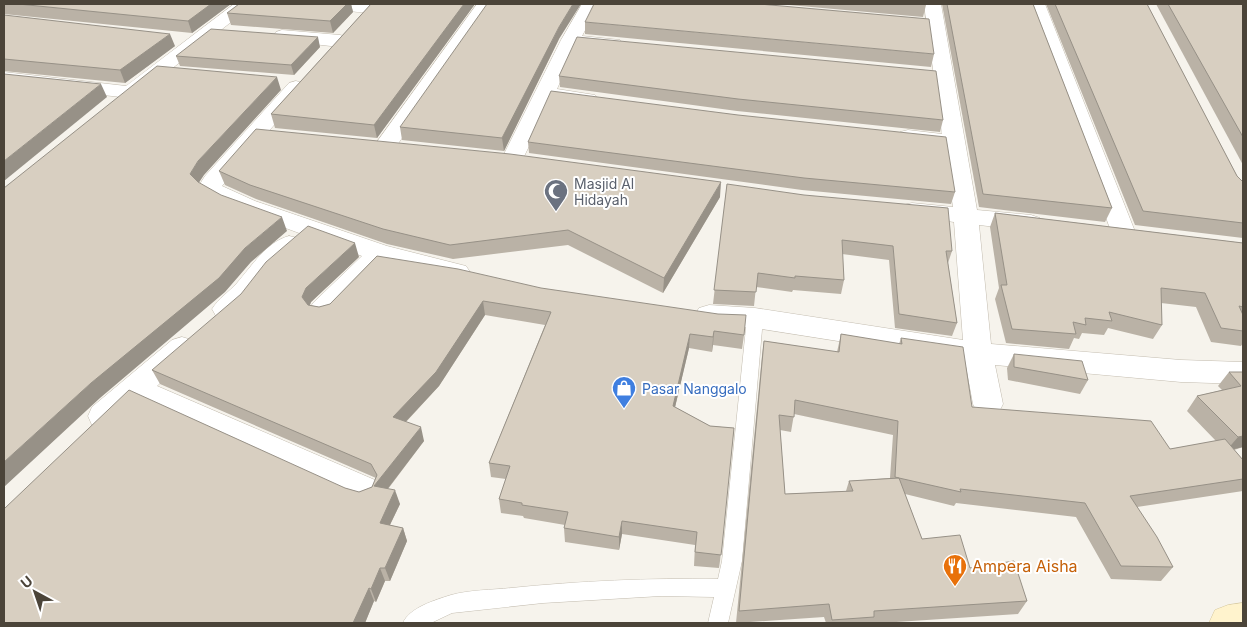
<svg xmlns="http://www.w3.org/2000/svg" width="1247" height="627" font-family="Inter,sans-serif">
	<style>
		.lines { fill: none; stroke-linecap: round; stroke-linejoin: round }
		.service-casing { stroke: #c2bbae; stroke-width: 1 }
		.minor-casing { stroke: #c2bbae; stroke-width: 1 }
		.secondary-casing { stroke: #d6c79b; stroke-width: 1 }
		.service { fill: #fff; fill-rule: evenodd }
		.minor { fill: #fff; fill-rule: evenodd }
		.secondary { fill: #fff3cd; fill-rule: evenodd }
		.wall { fill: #bab2a6; fill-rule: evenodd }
		.shaded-wall { fill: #979187 }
		.building { fill: #d8cfc1; stroke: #979187; fill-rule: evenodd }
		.labels { text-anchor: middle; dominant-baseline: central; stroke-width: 4; stroke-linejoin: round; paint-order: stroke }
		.worship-label { font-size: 14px; fill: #5b616d; stroke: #fff; text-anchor: start }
		.shop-label { font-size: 14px; fill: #366cbe; stroke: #fff; text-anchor: start }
		.near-food-label { font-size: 16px; fill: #c56008; stroke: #fff; text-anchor: start }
	</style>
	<rect width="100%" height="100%" fill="#f6f3ec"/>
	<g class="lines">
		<g class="service-casing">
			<path id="service" d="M 755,313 L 760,314 L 763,318 L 742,561 L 728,623 L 708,623 L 714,597 L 661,596 L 543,603 L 452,613 L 431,623 L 403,623 C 409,608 435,600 451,595 C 469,590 492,590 511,588 C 580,581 649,578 718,579 L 722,561 L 747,318 L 750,314 Z"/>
		</g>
		<g class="minor-casing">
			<g id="minor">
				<path d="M 234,4 L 254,4 L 137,96 L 130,98 L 4,84 L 4,72 L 126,86 Z"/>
				<path d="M 332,4 L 377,4 L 380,7 L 377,11 C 365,14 347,11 335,8 Z"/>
				<path d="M 477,4 L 495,4 L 393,151 L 385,153 L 377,151 L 374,146 Z"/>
				<path d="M 582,4 L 599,4 L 582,36 L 620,40 L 622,44 L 620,48 L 613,50 L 576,46 L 557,89 L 595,95 L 598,99 L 595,103 L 588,105 L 551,100 L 520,165 L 512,167 L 504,165 L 501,160 L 561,40 Z"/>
				<path d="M 924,4 L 941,4 L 977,210 L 1031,215 L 1040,218 L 1043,223 L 1040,228 L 1031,231 L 979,225 L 991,344 L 1181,360 L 1243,362 L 1243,384 L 1181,382 L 995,365 L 1003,404 L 999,412 L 988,416 L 977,412 L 973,404 L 965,361 L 755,328 L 709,325 L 699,322 L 695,315 L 699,308 L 709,305 L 755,308 L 963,340 L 954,222 L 903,215 L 900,210 L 903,205 L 912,203 L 953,207 L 944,147 L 900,142 L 897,137 L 900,132 L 908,130 L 942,134 Z"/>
				<path d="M 1028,4 L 1045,4 L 1136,234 L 1133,240 L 1124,242 L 1115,240 L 1112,234 Z"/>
				<path d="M 282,30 L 340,35 L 347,37 L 349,41 L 347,45 L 340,47 L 276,40 L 273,36 L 276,32 Z"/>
				<path d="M 296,81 L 303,83 L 306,87 L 303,91 L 222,186 L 255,201 L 387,246 L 466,266 L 470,272 L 466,278 L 457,281 L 385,263 L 333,317 L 323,319 L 313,317 L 309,310 L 313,303 L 362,256 L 239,211 L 204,195 L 198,187 L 205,176 L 289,83 Z"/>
				<path d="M 289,236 L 298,238 L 302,244 L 270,275 L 255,296 L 236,316 L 226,318 L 216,316 L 212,309 C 219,298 229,292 237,283 C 252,266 266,242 289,236 Z"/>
				<path d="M 182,337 L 192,340 L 196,347 L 192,354 L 157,386 L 375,480 L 380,490 L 375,500 L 363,504 L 351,500 L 138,403 C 123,416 114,432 92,425 L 88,416 L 92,407 L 172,340 Z"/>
			</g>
		</g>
		<g class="secondary-casing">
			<path id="secondary" d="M 1243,603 L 1243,623 L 1209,623 L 1215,610 L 1228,605 Z"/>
		</g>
		<use href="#service" class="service"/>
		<use href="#minor" class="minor"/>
		<use href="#secondary" class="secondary"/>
	</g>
	<g class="wall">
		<path d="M 4,4 L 231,4 L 192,33 L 4,14 Z"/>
		<path d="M 239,4 L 351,4 L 353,12 L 333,33 L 231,25 L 227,13 Z"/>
		<path d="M 371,4 L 475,4 L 377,138 L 275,128 L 271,114 Z"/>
		<path d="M 778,4 L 926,4 L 926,5 L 923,17 Z"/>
		<path d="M 942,4 L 1033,4 L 1112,208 L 1105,222 L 979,207 Z"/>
		<path d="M 1046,4 L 1147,4 L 1237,176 L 1243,182 L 1243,238 L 1135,225 Z"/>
		<path d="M 1156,4 L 1243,4 L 1243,165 Z"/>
		<path d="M 4,15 L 175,46 L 125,83 L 4,71 Z"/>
		<path d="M 585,22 L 934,54 L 931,67 L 585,34 Z"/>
		<path d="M 559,39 L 504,151 L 402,140 L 400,127 Z"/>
		<path d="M 320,47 L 294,75 L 180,66 L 176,56 Z"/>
		<path d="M 559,76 L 943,120 L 940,132 L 737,111 L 560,87 Z"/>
		<path d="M 528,142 L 955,192 L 951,204 L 802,190 L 529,153 Z"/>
		<path d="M 219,171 L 720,197 L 663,293 L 568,245 L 453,259 L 387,244 L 256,199 L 225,185 Z"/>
		<path d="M 727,184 L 952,251 L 948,263 L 957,323 L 952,336 L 895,328 L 889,260 L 842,254 L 844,280 L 841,294 L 793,290 L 792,292 L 756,287 L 754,306 L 713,304 Z"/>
		<path d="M 995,213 L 1243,243 L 1243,343 L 1241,346 L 1211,342 L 1196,307 L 1161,303 L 1162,325 L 1153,339 L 1108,328 L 1104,335 L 1082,333 L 1079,339 L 1074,338 L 1069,349 L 1006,343 L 995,299 L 999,288 L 990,227 Z"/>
		<path d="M 377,256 L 744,335 L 742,349 L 713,345 L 712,352 L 689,348 L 675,407 L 710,426 L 734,428 L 720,561 L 719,568 L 694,566 L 695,545 L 622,534 L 619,550 L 565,542 L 564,528 L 565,525 L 524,518 L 523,516 L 501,513 L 499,499 L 506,479 L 491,477 L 489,463 L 545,325 L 485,315 L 439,386 L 406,422 L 424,441 L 388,489 L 400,504 L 390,525 L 403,528 L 407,541 L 390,581 L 385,581 L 376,602 L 374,601 L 365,623 L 4,623 L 345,488 L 359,492 L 372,487 L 376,478 L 160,384 L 152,370 L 359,257 L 311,302 L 310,305 L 319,307 L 330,304 Z"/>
		<path d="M 841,334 L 899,344 L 901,338 L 972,407 L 1170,449 L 1216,441 L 1187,411 L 1197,396 L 1222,390 L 1218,386 L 1229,372 L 1243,372 L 1243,447 L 1234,450 L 1243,460 L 1243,491 L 1137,507 L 1173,567 L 1161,581 L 1111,579 L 1076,517 L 956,503 L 954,506 L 905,494 L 922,539 L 1027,601 L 1018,614 L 881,623 L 826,623 L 824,617 L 736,623 L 762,356 L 764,341 L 837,352 ZM 794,414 L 893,435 L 890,478 L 849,481 L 846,491 L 785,494 L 780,430 L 791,432 Z"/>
		<path d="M 1014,354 L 1088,380 L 1080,394 L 1008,380 L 1007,368 Z"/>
	</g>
	<g class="shaded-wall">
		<path d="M 211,4 L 231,4 L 192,33 L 188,21 Z"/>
		<path d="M 347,4 L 351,4 L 353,12 L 333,33 L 330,21 Z"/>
		<path d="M 464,4 L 475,4 L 377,138 L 374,125 Z"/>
		<path d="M 573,4 L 581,4 L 559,39 L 504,151 L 502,138 L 559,27 Z"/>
		<path d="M 170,34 L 175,46 L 125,83 L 120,70 Z"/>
		<path d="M 318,37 L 320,47 L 294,75 L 291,65 Z"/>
		<path d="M 277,77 L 281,90 L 204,175 L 196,187 L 190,174 L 198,161 Z"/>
		<path d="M 101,84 L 107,97 L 4,181 L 4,161 Z"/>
		<path d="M 721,182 L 720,197 L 663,293 L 664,278 Z"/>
		<path d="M 282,217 L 287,231 L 251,262 L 225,292 L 100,398 L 4,487 L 4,462 L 91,383 L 245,248 Z"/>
		<path d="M 355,243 L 359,257 L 311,302 L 307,311 L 302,297 L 306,288 Z"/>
		<path d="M 483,301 L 485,315 L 439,386 L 397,431 L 393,417 Z"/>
		<path d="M 714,331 L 713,345 L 712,352 L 713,337 Z"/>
		<path d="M 690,334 L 689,348 L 672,420 L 673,406 Z"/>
		<path d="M 421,427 L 424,441 L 379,500 L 374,486 Z"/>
		<path d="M 1243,436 L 1243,447 L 1226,451 L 1238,437 Z"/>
		<path d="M 395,490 L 400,504 L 384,537 L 380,523 Z"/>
		<path d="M 622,521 L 622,534 L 619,550 L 619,537 Z"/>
		<path d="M 403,528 L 407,541 L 390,581 L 385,568 Z"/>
		<path d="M 380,568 L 385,581 L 376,602 L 371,589 Z"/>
		<path d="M 369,588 L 374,601 L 365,623 L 353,623 Z"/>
	</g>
	<g class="building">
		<path d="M 18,4 L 211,4 L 188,21 Z"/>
		<path d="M 239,4 L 347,4 L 330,21 L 227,13 Z"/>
		<path d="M 371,4 L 464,4 L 374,125 L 271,114 Z"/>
		<path d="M 487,4 L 573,4 L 559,27 L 502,138 L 400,127 Z"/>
		<path d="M 594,4 L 759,4 L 929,19 L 934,54 L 585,22 Z"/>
		<path d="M 947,4 L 1033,4 L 1112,208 L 983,194 Z"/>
		<path d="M 1055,4 L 1147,4 L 1237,176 L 1243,182 L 1243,223 L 1143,211 Z"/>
		<path d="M 1168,4 L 1243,4 L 1243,137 Z"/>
		<path d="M 4,15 L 170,34 L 120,70 L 4,59 Z"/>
		<path d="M 211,29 L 318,37 L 291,65 L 176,56 Z"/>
		<path d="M 577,37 L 936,71 L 943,120 L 738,99 L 559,76 Z"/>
		<path d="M 157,66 L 277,77 L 198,161 L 190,174 L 198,182 L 221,195 L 282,217 L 245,248 L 219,278 L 91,383 L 4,462 L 4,188 Z"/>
		<path d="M 4,74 L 101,84 L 4,161 Z"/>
		<path d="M 551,91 L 738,115 L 946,137 L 955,192 L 804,178 L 528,142 Z"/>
		<path d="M 256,129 L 510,154 L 721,182 L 664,278 L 568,230 L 450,245 L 383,229 L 250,185 L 219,171 Z"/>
		<path d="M 727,184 L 804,195 L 948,208 L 952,251 L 946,251 L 957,323 L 899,314 L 893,246 L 842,240 L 844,280 L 795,276 L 795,278 L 758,273 L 756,292 L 714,290 Z"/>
		<path d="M 995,213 L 1243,243 L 1243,307 L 1239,306 L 1243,315 L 1243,331 L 1221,328 L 1205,293 L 1161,288 L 1162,325 L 1109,312 L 1112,321 L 1085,318 L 1086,325 L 1073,322 L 1076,334 L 1012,329 L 1001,285 L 1007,285 Z"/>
		<path d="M 308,226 L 355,243 L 306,288 L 302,297 L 308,305 L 319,307 L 330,304 L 377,256 L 458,269 L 541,288 L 718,314 L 746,315 L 744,335 L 714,331 L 713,337 L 690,334 L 673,406 L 710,426 L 734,428 L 722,547 L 721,555 L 695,552 L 697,532 L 622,521 L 619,537 L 564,528 L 568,512 L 522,505 L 522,503 L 499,499 L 510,466 L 489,463 L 551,312 L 483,301 L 436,372 L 393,417 L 421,427 L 374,486 L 395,490 L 380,523 L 403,528 L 385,568 L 380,568 L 371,589 L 369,588 L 353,623 L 4,623 L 4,508 L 5,508 L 129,390 L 345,488 L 359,492 L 372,487 L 377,475 L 371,464 L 152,370 L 241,294 L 266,262 Z"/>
		<path d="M 841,334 L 902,344 L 901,338 L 963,347 L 972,407 L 1151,421 L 1170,449 L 1225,439 L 1243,460 L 1243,479 L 1130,496 L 1157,537 L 1173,567 L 1121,566 L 1085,503 L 960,489 L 961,492 L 899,478 L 922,539 L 960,535 L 970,568 L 1014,561 L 1027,601 L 874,611 L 874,617 L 832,620 L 829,604 L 739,611 L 764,341 L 839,352 ZM 795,400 L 898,421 L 895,477 L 899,478 L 849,481 L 853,491 L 785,494 L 779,415 L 794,417 Z"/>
		<path d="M 1014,354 L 1082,361 L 1088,380 L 1014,367 Z"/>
		<path d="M 1229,372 L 1243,372 L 1243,436 L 1238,437 L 1197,396 L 1241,386 Z"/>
	</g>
	<defs>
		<g id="mosque-pin" transform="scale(1.25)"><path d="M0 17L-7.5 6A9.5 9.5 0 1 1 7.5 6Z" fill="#6b7280" stroke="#fff"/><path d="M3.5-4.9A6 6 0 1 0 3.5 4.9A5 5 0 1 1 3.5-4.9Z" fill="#fff"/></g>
		<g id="shop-pin" transform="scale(1.25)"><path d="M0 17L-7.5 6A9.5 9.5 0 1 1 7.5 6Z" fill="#3f7fe0" stroke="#fff"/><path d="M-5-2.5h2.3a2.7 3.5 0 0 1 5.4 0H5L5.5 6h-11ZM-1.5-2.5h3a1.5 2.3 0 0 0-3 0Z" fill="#fff"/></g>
		<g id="restaurant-pin" transform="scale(1.25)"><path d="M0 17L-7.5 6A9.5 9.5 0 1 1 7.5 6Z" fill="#e8710a" stroke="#fff"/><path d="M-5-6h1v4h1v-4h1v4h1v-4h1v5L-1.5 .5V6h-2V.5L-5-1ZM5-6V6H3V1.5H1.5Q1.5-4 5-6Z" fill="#fff"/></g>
	</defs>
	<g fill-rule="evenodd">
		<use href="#mosque-pin" x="556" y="191"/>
		<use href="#shop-pin" x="624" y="388"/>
		<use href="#restaurant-pin" x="955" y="566"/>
	</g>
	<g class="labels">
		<g class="worship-label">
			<text x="574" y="183">Masjid Al<tspan x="574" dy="16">Hidayah</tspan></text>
		</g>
		<g class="shop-label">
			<text x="642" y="388">Pasar Nanggalo</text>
		</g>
		<g class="near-food-label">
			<text x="972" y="566">Ampera Aisha</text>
		</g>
	</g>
	<rect width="1247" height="627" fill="none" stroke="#4b4439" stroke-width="10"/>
	<g transform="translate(35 592) rotate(320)" stroke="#ffffff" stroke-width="4" paint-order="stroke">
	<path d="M0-4L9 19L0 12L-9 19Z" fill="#4b4439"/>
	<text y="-8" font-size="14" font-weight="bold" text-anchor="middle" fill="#4b4439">U</text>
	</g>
</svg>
